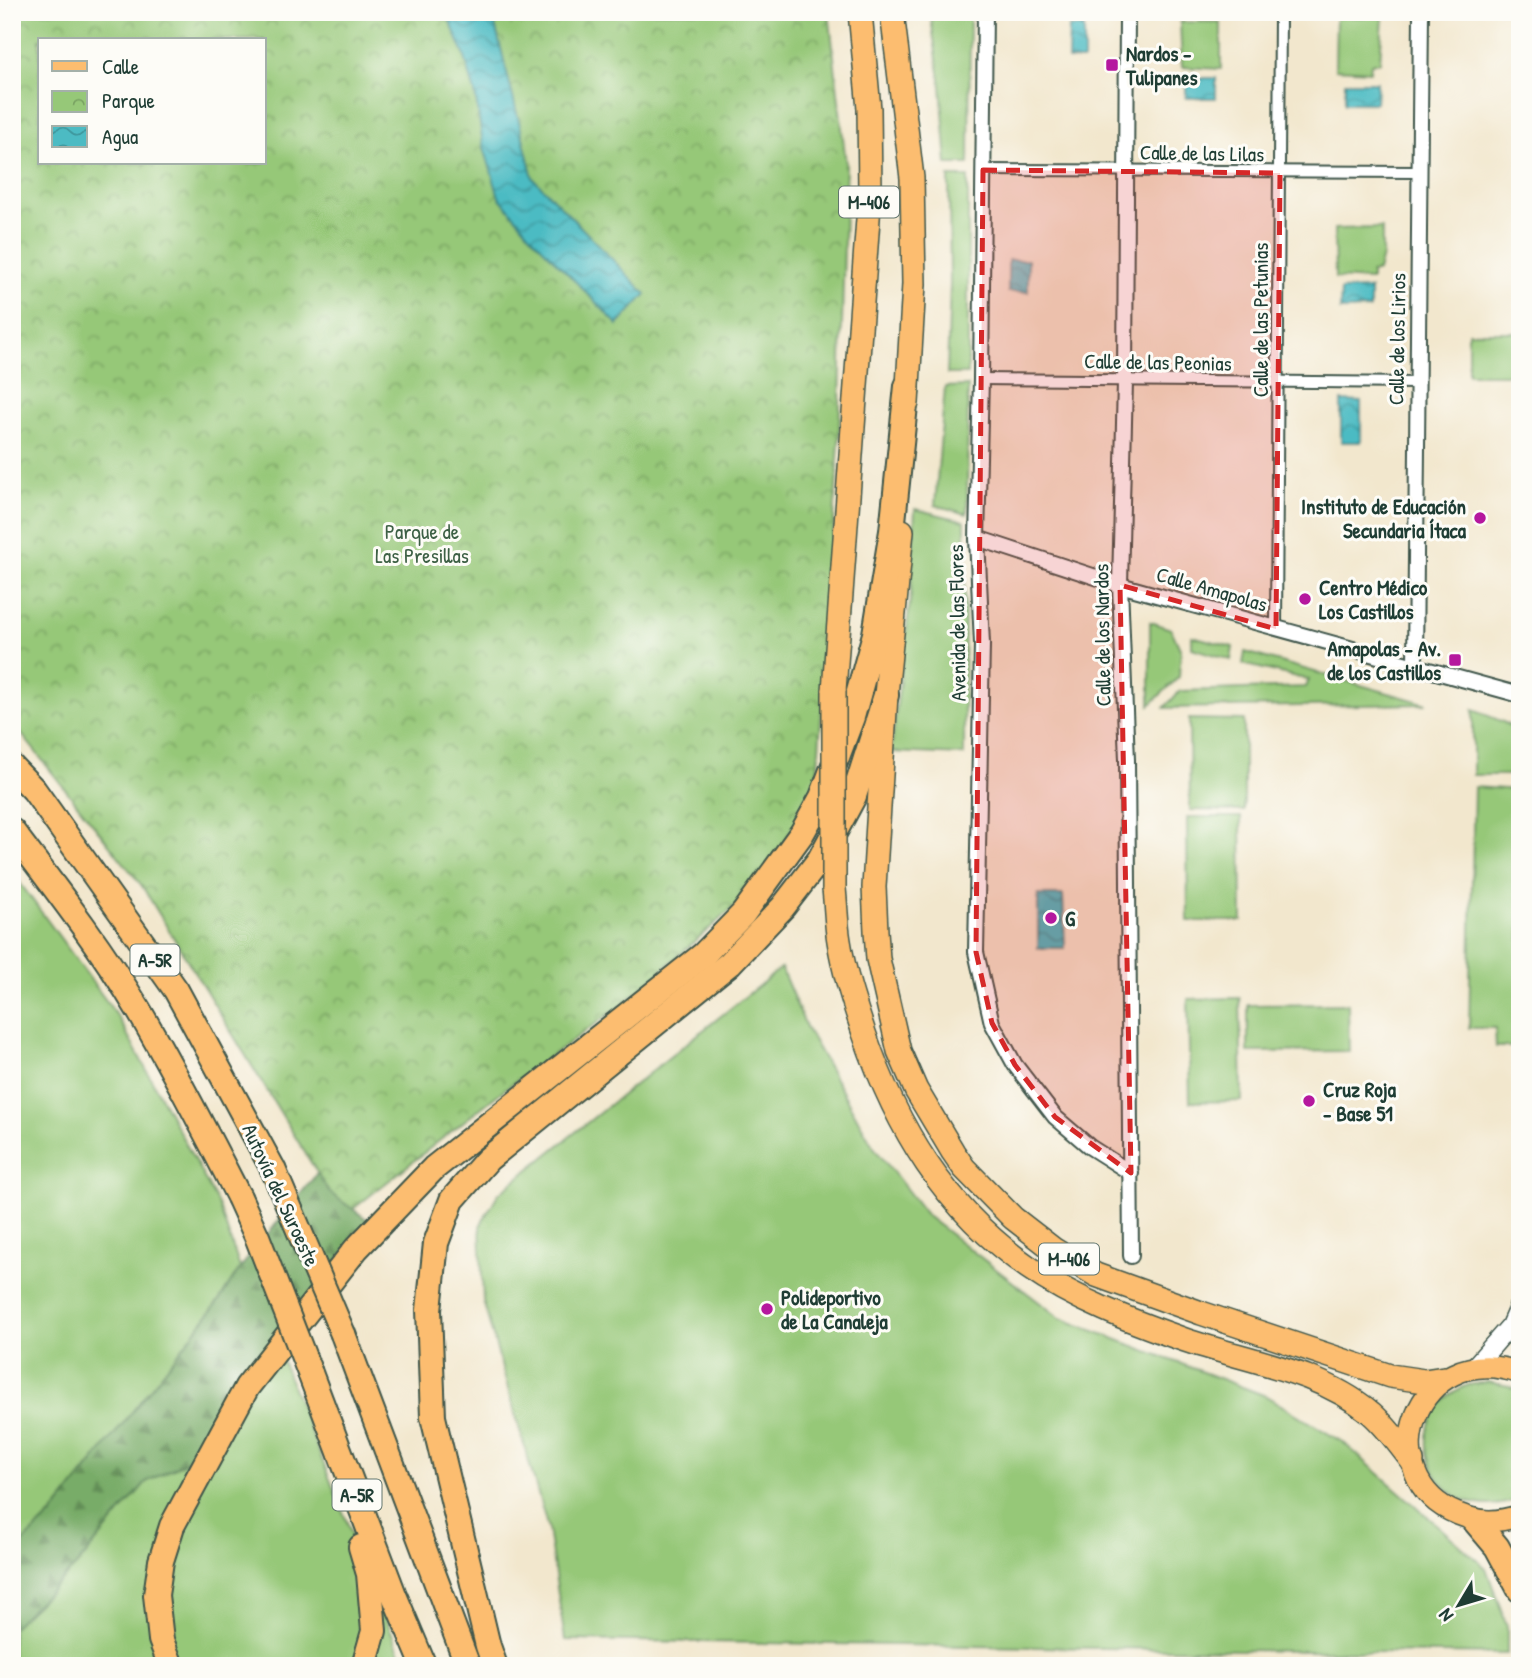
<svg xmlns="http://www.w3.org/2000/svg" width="1532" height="1678" font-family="'Patrick Hand',sans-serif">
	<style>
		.green { fill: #96c878; stroke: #5a8256; stroke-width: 2 }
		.forest { fill: url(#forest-firs); stroke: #4c744e; stroke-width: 2 }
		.park { fill: url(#park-crowns); stroke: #5a8256; stroke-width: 2; fill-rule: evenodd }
		.water { fill: url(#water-waves); stroke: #367c7c; stroke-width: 2 }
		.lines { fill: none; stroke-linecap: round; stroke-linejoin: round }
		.pedestrian-casing { stroke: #3f564b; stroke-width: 14 }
		.minor-casing { stroke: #3f564b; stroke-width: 18 }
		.tertiary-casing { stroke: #3f564b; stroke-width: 21 }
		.primary-casing { stroke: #3f564b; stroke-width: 24 }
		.trunk-casing { stroke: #3f564b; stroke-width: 26 }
		.motorway-casing { stroke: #3f564b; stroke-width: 28 }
		.pedestrian { stroke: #fff; stroke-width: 10 }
		.minor { stroke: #fff; stroke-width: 14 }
		.tertiary { stroke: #fff; stroke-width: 18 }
		.primary { stroke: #fcbd6f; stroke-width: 21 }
		.trunk { stroke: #fcbd6f; stroke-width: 23 }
		.motorway { stroke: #fcbd6f; stroke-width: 24 }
		.trunk-bridge-casing { stroke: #3f564b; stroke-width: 26; stroke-linecap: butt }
		.motorway-bridge-casing { stroke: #3f564b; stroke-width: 28; stroke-linecap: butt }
		.trunk-bridge { stroke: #fcbd6f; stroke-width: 23 }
		.motorway-bridge { stroke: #fcbd6f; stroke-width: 24 }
		.marked { fill: #d62828; fill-opacity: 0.2; stroke: #d62828; stroke-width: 5; stroke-dasharray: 14 9; stroke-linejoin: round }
		.poi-dot { fill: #b5179e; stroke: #fdfcf7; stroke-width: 2.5 }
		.labels { text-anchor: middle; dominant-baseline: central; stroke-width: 6; stroke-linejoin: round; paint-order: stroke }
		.shield { fill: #fdfcf7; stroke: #62766e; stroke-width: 2 }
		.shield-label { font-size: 19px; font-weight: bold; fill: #1f3d34 }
		.poi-label { font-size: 21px; font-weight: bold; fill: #1f3d34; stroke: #fdfcf7; text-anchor: start }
		.street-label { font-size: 21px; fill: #1f3d34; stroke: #fdfcf7 }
		.park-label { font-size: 21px; fill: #3d6045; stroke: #fdfcf7 }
	</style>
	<defs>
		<pattern id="forest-firs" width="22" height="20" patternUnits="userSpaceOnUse" patternTransform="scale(1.75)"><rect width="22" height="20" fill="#78ac68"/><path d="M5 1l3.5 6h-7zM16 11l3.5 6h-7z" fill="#628d56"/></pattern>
		<pattern id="park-crowns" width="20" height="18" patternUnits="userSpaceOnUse" patternTransform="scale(1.75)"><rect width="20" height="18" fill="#96c878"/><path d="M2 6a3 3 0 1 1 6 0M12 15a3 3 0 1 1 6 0" fill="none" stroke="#7aa463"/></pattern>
		<pattern id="water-waves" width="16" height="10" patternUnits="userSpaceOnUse" patternTransform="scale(1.75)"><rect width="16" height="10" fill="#4cbbc3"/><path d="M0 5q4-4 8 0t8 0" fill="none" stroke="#3f999f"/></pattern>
	</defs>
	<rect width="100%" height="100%" fill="#fdfcf7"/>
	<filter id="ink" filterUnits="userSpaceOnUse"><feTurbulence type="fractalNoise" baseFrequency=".0143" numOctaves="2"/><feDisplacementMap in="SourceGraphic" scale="14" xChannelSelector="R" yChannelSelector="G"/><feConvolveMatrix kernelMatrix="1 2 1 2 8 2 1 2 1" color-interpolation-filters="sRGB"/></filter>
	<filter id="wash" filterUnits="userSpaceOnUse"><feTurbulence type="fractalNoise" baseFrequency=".00686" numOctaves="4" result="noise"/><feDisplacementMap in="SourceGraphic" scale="28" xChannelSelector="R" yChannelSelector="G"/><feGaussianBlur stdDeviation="1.57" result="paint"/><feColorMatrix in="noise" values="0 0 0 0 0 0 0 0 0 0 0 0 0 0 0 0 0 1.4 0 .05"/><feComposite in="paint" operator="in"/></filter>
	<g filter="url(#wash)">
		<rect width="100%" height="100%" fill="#f2e7cd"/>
		<g class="green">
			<path d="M 930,12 L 970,12 L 969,164 L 947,164 L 941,86 Z"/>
			<path d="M 1336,17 L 1383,17 L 1380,62 L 1371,64 L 1370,71 L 1335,69 Z"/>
			<path d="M 1180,22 L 1221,22 L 1221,69 L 1182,67 Z"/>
			<path d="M 949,177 L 968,177 L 968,374 L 947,374 L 950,285 Z"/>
			<path d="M 1382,228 L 1382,256 L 1378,271 L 1371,273 L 1371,280 L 1335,278 L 1334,229 Z"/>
			<rect x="1468" y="332" width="52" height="42"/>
			<path d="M 968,386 L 967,514 L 935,505 L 945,387 Z"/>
			<path d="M 915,509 L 965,521 L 964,755 L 891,752 L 911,594 Z"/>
			<path d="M 1150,622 L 1171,629 L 1181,651 L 1179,677 L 1150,705 Z"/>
			<path d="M 1192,636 L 1233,647 L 1231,660 L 1192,648 Z"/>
			<path d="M 1245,652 L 1427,704 L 1164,708 L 1180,691 L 1306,687 L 1309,680 L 1243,664 Z"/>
			<path d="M 1473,710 C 1520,728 1520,725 1520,775 L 1473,775 Z"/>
			<path d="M 1189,719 L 1244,720 L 1244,811 L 1190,810 Z"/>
			<path d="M 1474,787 L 1520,790 L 1520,1047 L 1496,1047 L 1495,1028 L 1469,1028 Z"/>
			<path d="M 1187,817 L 1241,817 L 1242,921 L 1188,921 Z"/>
			<path d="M 12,872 L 118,1017 L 218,1204 L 240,1268 L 219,1301 L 52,1514 L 12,1553 Z"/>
			<path d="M 781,968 L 807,1029 L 873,1146 L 928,1217 L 1060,1318 L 1266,1396 L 1344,1443 L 1486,1568 L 1507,1626 L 1507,1654 L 565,1640 L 548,1529 L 483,1301 L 480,1226 L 498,1194 Z"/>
			<path d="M 1240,998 L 1242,1101 L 1190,1102 L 1188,999 Z"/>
			<path d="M 1348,1004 L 1349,1051 L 1248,1052 L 1248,1005 Z"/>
			<path d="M 275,1343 L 405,1666 L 12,1666 L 12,1628 L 77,1565 L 146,1482 L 191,1459 Z"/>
			<path d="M 1488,1382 L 1509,1386 L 1520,1392 L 1520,1497 C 1511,1503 1500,1505 1489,1505 C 1421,1505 1402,1410 1466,1386 C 1473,1383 1481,1383 1488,1382 Z"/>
		</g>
		<path class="forest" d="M 320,1170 L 329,1192 L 368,1220 L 233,1398 L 191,1459 L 146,1482 L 77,1565 L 12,1628 L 12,1553 L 52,1514 L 219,1301 L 240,1268 Z"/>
		<path class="park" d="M 12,12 L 829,12 L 846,164 L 839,443 L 817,781 L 808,805 L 751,892 L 622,1005 L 506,1088 L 353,1209 L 329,1192 L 142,886 L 12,722 ZM 40,40 L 264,40 L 264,163 L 40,163 Z"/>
		<g class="water">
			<path d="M 446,12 L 492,12 L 533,178 L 646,294 L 618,325 L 534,239 L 499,197 L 483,144 L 475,93 L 464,54 Z"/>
			<path d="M 1069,27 L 1084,27 L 1084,60 L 1068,60 Z"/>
			<rect x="1186" y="78" width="30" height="20"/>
			<path d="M 1345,82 L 1377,82 L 1376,103 L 1345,103 Z"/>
			<rect x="1008" y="260" width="20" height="32"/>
			<path d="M 1370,289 L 1370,309 L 1340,310 L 1341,290 Z"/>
			<path d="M 1341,401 L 1361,402 L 1361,442 L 1341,442 Z"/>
			<path d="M 1038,895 L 1063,895 L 1065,948 L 1038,948 Z"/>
		</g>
	</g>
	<g filter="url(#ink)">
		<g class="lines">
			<g class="pedestrian-casing">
				<g id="pedestrian">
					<path d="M 983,170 L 1420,172"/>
					<path d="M 981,379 L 1418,383"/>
					<path d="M 1276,629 L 1280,12"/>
				</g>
			</g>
			<g class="minor-casing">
				<g id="minor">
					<path d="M 985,12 L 981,379 L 977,538 L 982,644 L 976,952 L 992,1023 L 1015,1065 L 1055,1117 L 1090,1147 L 1131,1173"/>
					<path d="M 1127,12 L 1125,382 L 1120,585 L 1127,760 L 1131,1256"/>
					<path d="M 977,538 L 1120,585 L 1520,695"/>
					<path d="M 1415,666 L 1421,12"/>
				</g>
			</g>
			<g class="tertiary-casing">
				<path id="tertiary" d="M 1475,1366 L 1510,1326 L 1520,1303"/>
			</g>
			<g class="primary-casing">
				<path id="primary" d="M 1520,1373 C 1415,1336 1368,1478 1458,1514 C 1480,1523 1498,1523 1520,1515"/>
			</g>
			<g class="trunk-casing">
				<g id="trunk">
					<path d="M 892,12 L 912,178 L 914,284 L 907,403"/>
					<path d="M 902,531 L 886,695 L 874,887 L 876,931 L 878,959 L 899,1051 L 916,1090 L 953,1152 L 964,1168 L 1013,1218 L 1053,1249 L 1096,1275 L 1201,1313 L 1390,1376 L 1424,1381 L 1444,1378"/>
					<path d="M 834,691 L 870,191 L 869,109 L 860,12"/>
					<path d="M 834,889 C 836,906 836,924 839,941 C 844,973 854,1003 864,1033 C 896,1127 945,1209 1028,1267 C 1075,1300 1131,1321 1185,1340 C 1247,1361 1319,1370 1371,1413 C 1387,1427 1399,1444 1412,1461"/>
				</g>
			</g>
			<g class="motorway-casing">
				<g id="motorway">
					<path d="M 12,767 L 34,790 L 176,990 L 273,1169"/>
					<path d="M 12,831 C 56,889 101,947 138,1009 C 174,1070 206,1133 239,1197"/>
					<path d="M 343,1334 L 468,1666"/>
					<path d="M 310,1373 L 394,1595 L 424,1666"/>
					<path d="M 1475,1521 L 1497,1547 L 1520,1590"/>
					<path d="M 361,1547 L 369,1574 L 374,1631 L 364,1666"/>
					<path d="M 171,1666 L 161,1640 L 156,1595 L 161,1561 L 172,1526 L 247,1387 L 356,1249 L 434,1168 L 703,955 L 743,914 L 802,833 L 822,797 L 852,717 L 875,634 L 892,531 L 907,386"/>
					<path d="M 495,1666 L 488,1646 L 433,1417 L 429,1310 L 436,1243 L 452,1200 L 488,1159 L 730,963 L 783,907 L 820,859 L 854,796 L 886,695"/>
				</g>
			</g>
			<use href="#pedestrian" class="pedestrian"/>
			<use href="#minor" class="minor"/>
			<use href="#tertiary" class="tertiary"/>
			<use href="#primary" class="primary"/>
			<use href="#trunk" class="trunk"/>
			<use href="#motorway" class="motorway"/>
			<g class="trunk-bridge-casing">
				<path id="trunk-bridge" d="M 834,889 L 834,691"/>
			</g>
			<g class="motorway-bridge-casing">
				<g id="motorway-bridge">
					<path d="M 273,1169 L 343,1334"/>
					<path d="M 239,1197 L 258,1239 L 310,1373"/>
				</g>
			</g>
			<use href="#trunk-bridge" class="trunk-bridge"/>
			<use href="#motorway-bridge" class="motorway-bridge"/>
		</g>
	</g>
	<path class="marked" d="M 983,170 L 1280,173 L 1276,629 L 1120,585 L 1131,1173 L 1055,1117 L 1015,1065 L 992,1023 L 976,952 Z"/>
	<g class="poi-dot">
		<rect x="1105" y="58" width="14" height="14" rx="3.5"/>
		<circle cx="1480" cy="518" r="7"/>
		<circle cx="1305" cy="599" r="7"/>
		<rect x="1448" y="653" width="14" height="14" rx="3.5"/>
		<circle cx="1051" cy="918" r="7"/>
		<circle cx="1309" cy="1101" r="7"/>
		<circle cx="767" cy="1309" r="7"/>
	</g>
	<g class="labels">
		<g class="shield">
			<rect x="839" y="186.5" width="60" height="31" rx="5"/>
			<rect x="130.5" y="944.5" width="49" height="31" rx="5"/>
			<rect x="1039" y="1243.5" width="60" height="31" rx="5"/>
			<rect x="332.5" y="1479.5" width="49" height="31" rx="5"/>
		</g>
		<g class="shield-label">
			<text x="869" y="202">M-406</text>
			<text x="155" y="960">A-5R</text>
			<text x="1069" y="1259">M-406</text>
			<text x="357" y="1495">A-5R</text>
		</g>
		<g class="poi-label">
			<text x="1126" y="53">Nardos -<tspan x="1126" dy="24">Tulipanes</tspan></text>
			<text x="1466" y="506" text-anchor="end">Instituto de Educación<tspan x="1466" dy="24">Secundaria Ítaca</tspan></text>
			<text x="1319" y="587">Centro Médico<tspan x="1319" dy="24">Los Castillos</tspan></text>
			<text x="1441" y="648" text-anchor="end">Amapolas - Av.<tspan x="1441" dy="24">de los Castillos</tspan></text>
			<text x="1065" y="918">G</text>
			<text x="1323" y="1089">Cruz Roja<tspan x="1323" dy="24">- Base 51</tspan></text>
			<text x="781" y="1297">Polideportivo<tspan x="781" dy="24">de La Canaleja</tspan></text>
		</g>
		<g class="street-label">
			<text transform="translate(1202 153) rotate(1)">Calle de las Lilas</text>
			<text transform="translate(1260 320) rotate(-90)">Calle de las Petunias</text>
			<text transform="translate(1397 339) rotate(-89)">Calle de los Lirios</text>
			<text transform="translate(1158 362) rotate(1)">Calle de las Peonias</text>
			<text transform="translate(1212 589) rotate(16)">Calle Amapolas</text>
			<text transform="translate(957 623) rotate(-91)">Avenida de las Flores</text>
			<text transform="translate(1102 635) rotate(-91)">Calle de los Nardos</text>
			<text transform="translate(281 1195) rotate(65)">Autovía del Suroeste</text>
		</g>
		<g class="park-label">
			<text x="422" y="531">Parque de<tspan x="422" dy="24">Las Presillas</tspan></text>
		</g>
	</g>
	<rect width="1532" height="1678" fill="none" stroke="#fdfcf7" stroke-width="42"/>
	<rect x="38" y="38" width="228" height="126" fill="#fdfcf7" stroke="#a4b0a9" stroke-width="2"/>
	<rect x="52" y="61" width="35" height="10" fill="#fcbd6f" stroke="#a4b0a9" stroke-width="2"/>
	<text x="102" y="74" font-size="21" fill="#1f3d34">Calle</text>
	<rect x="52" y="91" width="35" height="21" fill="url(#park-crowns)" stroke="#a4b0a9" stroke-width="2"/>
	<text x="102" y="108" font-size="21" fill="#1f3d34">Parque</text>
	<rect x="52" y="126" width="35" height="21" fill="url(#water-waves)" stroke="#a4b0a9" stroke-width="2"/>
	<text x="102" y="144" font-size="21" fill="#1f3d34">Agua</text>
	<g transform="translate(1459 1605) rotate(232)" stroke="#fdfcf7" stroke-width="5" paint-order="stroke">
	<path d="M0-5L12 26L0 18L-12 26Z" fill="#1f3d34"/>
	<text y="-10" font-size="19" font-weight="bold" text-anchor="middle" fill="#1f3d34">N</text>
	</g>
</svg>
